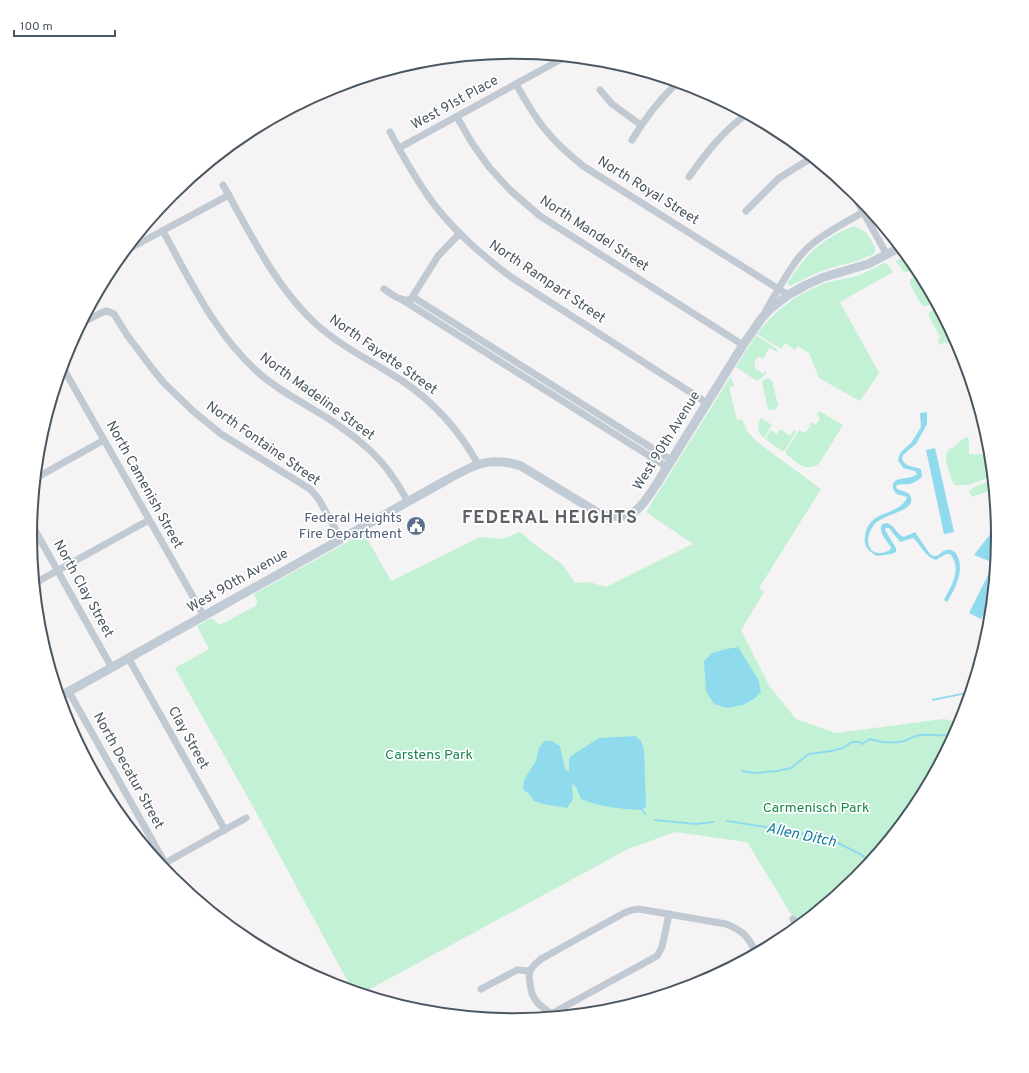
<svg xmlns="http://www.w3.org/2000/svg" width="1029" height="1073" font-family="Overpass,sans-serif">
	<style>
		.green { fill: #c3f1d5 }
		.water { fill: #90daee }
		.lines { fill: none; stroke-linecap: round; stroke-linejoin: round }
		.stream { stroke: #90daee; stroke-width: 2 }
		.street { stroke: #c1cad2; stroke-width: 7 }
		.secondary { stroke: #c1cbd6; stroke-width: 9 }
		.labels { text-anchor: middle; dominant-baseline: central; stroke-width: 3.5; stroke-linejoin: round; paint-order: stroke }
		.street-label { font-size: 14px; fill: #4a5661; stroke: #fff }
		.service-label { font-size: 14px; fill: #4e5e75; stroke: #fff; text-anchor: end }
		.park-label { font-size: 14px; fill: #17864f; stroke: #fff }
		.water-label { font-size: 15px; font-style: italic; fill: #0c7c9b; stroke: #fff }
		.district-label { font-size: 18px; font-weight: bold; letter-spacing: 1px; fill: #5f6368; stroke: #fff }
		.rim { fill: none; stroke: #4a5661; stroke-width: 2 }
	</style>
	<rect width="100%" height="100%" fill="#f5f3f3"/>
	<g class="green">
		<path d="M 855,226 L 861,229 L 867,233 L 875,247 L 875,250 L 874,254 L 854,262 L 830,268 L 812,275 L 790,286 L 788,285 L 788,282 C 803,261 811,248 835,235 C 841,232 847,228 855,226 Z"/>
		<path d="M 909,257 L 912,261 L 911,263 L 913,267 L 911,270 L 906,272 L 903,271 L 896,261 L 897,260 Z"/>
		<path d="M 884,263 L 887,264 L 893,272 L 840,302 L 879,373 L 860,401 L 819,378 L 809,353 L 798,346 L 795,350 L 785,343 L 781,349 L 757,334 C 775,310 800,291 829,282 C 837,280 845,279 853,277 C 864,274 874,268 884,263 Z"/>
		<path d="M 915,276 L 920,278 L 931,299 L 931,304 L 929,305 L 923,306 L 921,304 L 910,284 L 910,279 Z"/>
		<path d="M 932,310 L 938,311 L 950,331 L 951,331 L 956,339 L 947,344 L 946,342 L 940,345 L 938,341 L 940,337 L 929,317 L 929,312 Z"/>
		<path d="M 756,335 L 778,350 L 777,352 L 769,348 L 763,359 L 758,356 C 755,361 753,364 756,369 L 756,371 L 757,370 L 763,374 L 765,371 L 766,371 L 765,375 L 757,381 L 736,367 Z"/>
		<path d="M 731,376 L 734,386 L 729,387 L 737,420 L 742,419 L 747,431 L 756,441 L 821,489 L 759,588 L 764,592 L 741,630 L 770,687 L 796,719 L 836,733 L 943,719 L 962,722 L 917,806 L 857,879 L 799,927 L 747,842 L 675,832 L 628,849 L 361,994 L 353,991 L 256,812 L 175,668 L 209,649 L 197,626 L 211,618 L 220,625 L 257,605 L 257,601 L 254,594 L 364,533 L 391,581 L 480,537 L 502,539 L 520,532 L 534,544 L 563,565 L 575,583 L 589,582 L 606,587 L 693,544 L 646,512 Z"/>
		<path d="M 769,378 L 772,381 L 778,405 L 775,410 L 770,410 L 768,409 L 762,382 L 763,380 Z"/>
		<path d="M 819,411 L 843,425 L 819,464 C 805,473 797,462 786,454 L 786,451 L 799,430 L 805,433 L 809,427 L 811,427 L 811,426 L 809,425 L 811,422 L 816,425 L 820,418 L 817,415 Z"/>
		<path d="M 761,418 L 772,425 L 764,438 C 757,432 757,426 761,418 Z"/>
		<path d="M 780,429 L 790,436 L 794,430 L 796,432 L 785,450 L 782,451 L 765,439 L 771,430 L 777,434 Z"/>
		<path d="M 967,437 L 969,439 L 969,454 L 991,455 L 993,476 L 984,479 L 969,485 L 955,485 C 951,480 945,462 946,454 C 947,452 948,451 949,449 C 959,446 958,440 967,437 Z"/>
		<path d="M 993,480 L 994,489 L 972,497 L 969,492 C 974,485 985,483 993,480 Z"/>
	</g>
	<g class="water">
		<path d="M 964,357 L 980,411 L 975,411 L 973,394 L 960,359 Z"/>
		<path d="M 927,412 L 927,424 L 921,435 L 916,444 L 903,455 L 902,459 C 905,467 913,466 921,469 L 922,477 C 918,480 914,483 910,484 C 904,485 901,483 896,486 L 897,489 C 904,492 913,492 911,502 C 909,512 881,515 874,525 C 862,540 869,561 890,550 L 891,547 C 888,543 876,529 883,524 C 884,523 888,523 889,524 C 895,526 896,534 904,537 L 915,532 L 930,554 C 939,560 939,551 947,550 C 951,549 955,551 957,555 C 965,571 955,589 947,602 L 944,600 C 951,586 963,568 950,554 L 946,554 L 936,560 C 925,557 921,545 913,538 L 900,542 L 889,528 L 886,528 L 885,530 L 896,548 L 896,552 L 891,554 L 877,556 C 869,551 863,547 865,536 C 869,509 895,517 906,500 L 907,497 C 903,495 898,496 895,492 C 892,489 892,483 895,481 C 900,477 910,480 917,474 L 915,471 L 903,468 L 898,460 L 899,456 L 901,452 L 911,443 L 921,427 L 920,413 Z"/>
		<path d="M 935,448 L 954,532 L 944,534 L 926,450 Z"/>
		<path d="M 998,524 L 999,537 L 991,616 L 985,612 L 981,619 L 969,613 L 994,563 L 974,555 Z"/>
		<path d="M 738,647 L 758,679 L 761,692 L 754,699 L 743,705 L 727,708 L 714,704 L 706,691 L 704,661 L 712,653 L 726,649 Z"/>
		<path d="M 972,691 L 971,693 L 932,701 L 932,699 Z"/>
		<path d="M 635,736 L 641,741 L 644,749 L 646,806 L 642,810 C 622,809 600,807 581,799 L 576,787 L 572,784 L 573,799 L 567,808 L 543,804 L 534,801 L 530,795 L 523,789 L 524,780 L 536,761 L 539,748 L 544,741 L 552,741 L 560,746 L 565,769 L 569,772 L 569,759 L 571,756 L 599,738 Z"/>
	</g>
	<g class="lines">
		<g class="stream">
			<path d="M 742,771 L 754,773 L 777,771 L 791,768 L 809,754 L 831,751 L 843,748 L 852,742 L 860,742 L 862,744 L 870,739 C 880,742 893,744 904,741 C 910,739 915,735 921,735 C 933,734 944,737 956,734"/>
			<path d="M 642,810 L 645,814"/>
			<path d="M 655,820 L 696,824 L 713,822"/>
			<path d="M 727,821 L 785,830 L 832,840 L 862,855 L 870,864"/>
		</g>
		<g class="street">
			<path d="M 516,84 C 526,101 535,119 549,134 C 559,146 571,156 583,166 L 788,295"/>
			<path d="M 600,90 L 612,104 L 641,125"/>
			<path d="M 457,117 L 472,143 L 489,167 L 510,190 L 540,216 L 743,345"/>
			<path d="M 390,132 C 401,153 413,174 426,193 C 448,226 480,254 511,277 L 707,403"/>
			<path d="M 632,140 C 645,118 660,99 678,82"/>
			<path d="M 399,148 L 565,57"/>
			<path d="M 689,177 C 706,153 723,131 747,114"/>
			<path d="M 223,185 C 251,234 275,287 317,325 C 342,347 373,362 401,380 C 434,402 459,430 478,464"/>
			<path d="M 850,188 L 887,255"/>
			<path d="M 746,211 L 779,178 L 813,157"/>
			<path d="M 163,231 C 191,282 216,336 261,375 C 286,396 316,409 342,428 C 360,440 380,458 392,476 C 398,484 403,493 408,502"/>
			<path d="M 125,251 L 229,195"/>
			<path d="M 384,289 C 391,293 401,303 411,299 L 438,256 L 460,233"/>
			<path d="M 413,297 L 671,460"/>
			<path d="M 401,299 L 667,467"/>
			<path d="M 766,310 C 777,292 787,272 800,256 C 817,236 842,225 863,212"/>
			<path d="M 82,323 L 103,312 L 107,311 L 114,314 L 127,335 L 151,367 L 163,382 L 193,411 L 221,434 L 310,489 L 318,498 L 341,539"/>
			<path d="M 62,366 L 204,616"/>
			<path d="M 36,478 L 104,440"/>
			<path d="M 31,523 L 112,668"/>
			<path d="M 35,583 L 149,520"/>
			<path d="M 129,659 L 225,830"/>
			<path d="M 69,692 L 165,863 L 246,818"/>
			<path d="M 793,919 L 798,928"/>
			<path d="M 481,989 L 517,970 L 530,971"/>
			<path d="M 551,1014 L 657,956 L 662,947 L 669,914"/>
			<path d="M 556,1017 C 542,1007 531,1002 530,983 C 529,979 529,975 530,971 C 532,966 538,962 541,959 L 624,913 L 632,910 L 639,909 L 726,924 C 744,931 748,937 757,954"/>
		</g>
		<path class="secondary" d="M 59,697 L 443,482 C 472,466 488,455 521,466 L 600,514 C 632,523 640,509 656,485 L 743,345 L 761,319 L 770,309 L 788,295 L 806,285 L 824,277 L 868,264 L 901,247"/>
	</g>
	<defs>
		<g id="civic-disc" transform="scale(1)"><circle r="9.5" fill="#5c6f8a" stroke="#fff"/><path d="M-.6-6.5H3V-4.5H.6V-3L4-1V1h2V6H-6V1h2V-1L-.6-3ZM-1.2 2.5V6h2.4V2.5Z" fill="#fff"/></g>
	</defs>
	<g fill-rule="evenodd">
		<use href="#civic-disc" x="416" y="526"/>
	</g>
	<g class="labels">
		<g class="street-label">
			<text transform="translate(455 103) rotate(-29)">West 91st Place</text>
			<text transform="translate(648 191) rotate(32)">North Royal Street</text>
			<text transform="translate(594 234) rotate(33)">North Mandel Street</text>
			<text transform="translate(547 282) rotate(34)">North Rampart Street</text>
			<text transform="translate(383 355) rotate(35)">North Fayette Street</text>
			<text transform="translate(317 397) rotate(36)">North Madeline Street</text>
			<text transform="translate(667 441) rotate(-58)">West 90th Avenue</text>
			<text transform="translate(263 444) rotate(35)">North Fontaine Street</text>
			<text transform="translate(144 485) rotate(61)">North Camenish Street</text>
			<text transform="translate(238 581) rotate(-30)">West 90th Avenue</text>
			<text transform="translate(83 589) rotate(61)">North Clay Street</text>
			<text transform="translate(188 738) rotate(61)">Clay Street</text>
			<text transform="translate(128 771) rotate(61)">North Decatur Street</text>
		</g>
		<g class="service-label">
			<text x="402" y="518">Federal Heights<tspan x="402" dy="16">Fire Department</tspan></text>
		</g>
		<g class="park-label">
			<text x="429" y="755">Carstens Park</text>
			<text x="816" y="808">Carmenisch Park</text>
		</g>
		<g class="water-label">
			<text transform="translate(801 836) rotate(12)">Allen Ditch</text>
		</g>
		<g class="district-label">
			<text x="550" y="518">FEDERAL HEIGHTS</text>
		</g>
	</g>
	<path d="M0 0H1029V1073H0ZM37 536a477 477 0 1 1 954 0a477 477 0 1 1-954 0Z" fill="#fff" fill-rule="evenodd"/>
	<path class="rim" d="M37 536a477 477 0 1 1 954 0a477 477 0 1 1-954 0Z"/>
	<path d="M14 30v6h101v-6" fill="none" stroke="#4a5661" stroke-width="2"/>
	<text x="20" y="30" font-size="12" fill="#4a5661" stroke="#ffffff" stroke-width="3" paint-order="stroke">100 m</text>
</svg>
